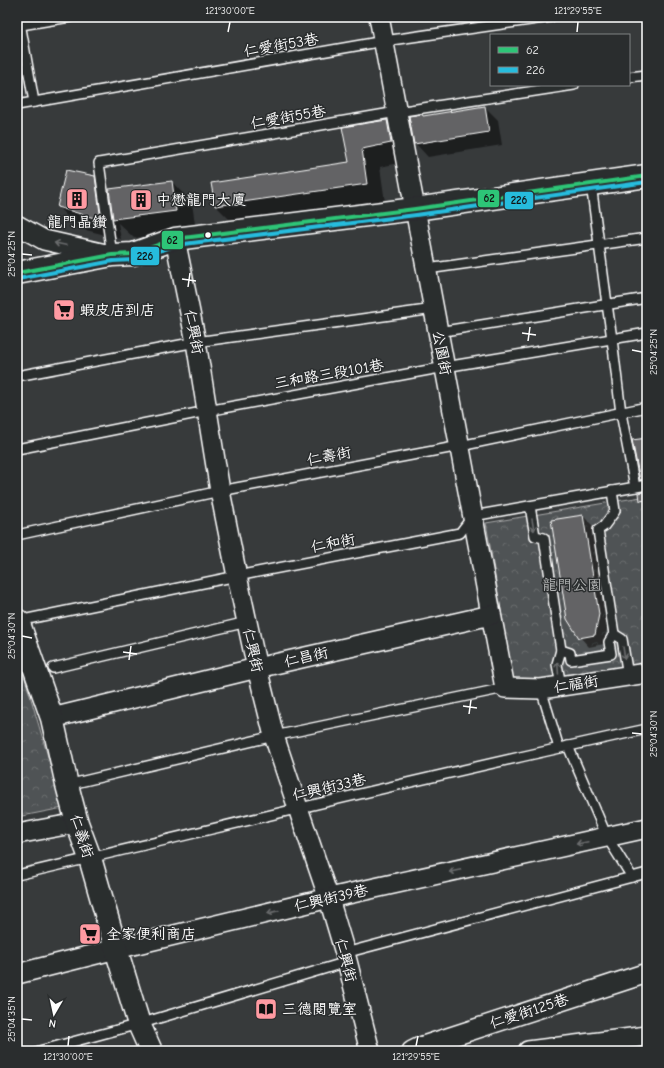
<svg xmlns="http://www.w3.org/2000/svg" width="664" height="1068" font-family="'Comic Neue','LXGW WenKai TC',sans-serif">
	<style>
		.forest { fill: url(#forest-crowns); stroke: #a8a9aa }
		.shadow { fill: #0007 }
		.building { fill: #636465; stroke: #fff }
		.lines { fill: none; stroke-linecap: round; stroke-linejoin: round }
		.lane-casing { stroke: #fff; stroke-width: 12 }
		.street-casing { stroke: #fff; stroke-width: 22 }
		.secondary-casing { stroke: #fff; stroke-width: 25 }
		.lane { stroke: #2a2d2e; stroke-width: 9 }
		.street { stroke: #2a2d2e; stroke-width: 19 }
		.secondary { stroke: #2a2d2e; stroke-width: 22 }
		.bus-1-casing { stroke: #2a2d2e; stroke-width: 7 }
		.bus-2-casing { stroke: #2a2d2e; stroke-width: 7 }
		.bus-1 { stroke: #2dc577; stroke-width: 4 }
		.bus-2 { stroke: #26bcdd; stroke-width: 4 }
		.oneway { stroke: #6a6c6d }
		.ticks { fill: none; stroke: #fff; stroke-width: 1.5 }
		.bus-dot { fill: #fff; stroke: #2a2d2e; stroke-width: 1.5 }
		.labels { text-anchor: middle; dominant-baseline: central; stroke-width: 3; stroke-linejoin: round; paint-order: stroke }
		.street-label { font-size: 15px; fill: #fff; stroke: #2a2d2e }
		.poi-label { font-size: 15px; fill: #fff; stroke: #2a2d2e; text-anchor: start }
		.park-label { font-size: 15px; fill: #b0b2b2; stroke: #2a2d2e }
		.line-badge { stroke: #2a2d2e; stroke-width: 1.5 }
		.pale-badge-label { font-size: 11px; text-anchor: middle; font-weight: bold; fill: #111 }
		.neatline { fill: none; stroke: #fff; stroke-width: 1.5 }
		.ticks-label { font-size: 10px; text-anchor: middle; fill: #fff }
	</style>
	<defs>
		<pattern id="forest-crowns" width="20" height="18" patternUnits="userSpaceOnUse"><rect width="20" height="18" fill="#505354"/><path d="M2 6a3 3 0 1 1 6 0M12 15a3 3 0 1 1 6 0" fill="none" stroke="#6a6d6e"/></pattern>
	</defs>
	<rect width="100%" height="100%" fill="#373a3b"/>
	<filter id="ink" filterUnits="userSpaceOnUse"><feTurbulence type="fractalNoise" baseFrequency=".025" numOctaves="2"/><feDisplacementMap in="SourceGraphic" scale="8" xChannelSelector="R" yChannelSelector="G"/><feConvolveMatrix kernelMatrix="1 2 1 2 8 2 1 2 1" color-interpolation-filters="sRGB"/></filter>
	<g filter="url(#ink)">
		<g class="forest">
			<path d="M 647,496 L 647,664 L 514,686 L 486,523 Z"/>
			<path d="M 17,651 L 63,808 L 17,817 Z"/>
		</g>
		<g class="shadow">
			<path d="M 485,107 L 498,120 L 502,145 L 428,157 L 415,143 L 423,117 Z"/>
			<path d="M 387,121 L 405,139 L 409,161 L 380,167 L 385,202 L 234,224 L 216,206 L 350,163 L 343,128 Z"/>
			<path d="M 94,177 L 110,193 L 172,182 L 192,203 L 196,231 L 134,238 L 118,223 L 121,239 L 78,228 L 58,207 Z"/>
			<path d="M 583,516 L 592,525 L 608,624 L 604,644 L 589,647 L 580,637 Z"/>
		</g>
		<g class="building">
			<path d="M 485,106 L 489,132 L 414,144 L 409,116 L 422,114 L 423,116 Z"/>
			<path d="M 387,120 L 391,143 L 362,149 L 367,184 L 215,206 L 211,183 L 349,162 L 342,127 Z"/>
			<path d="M 66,170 L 95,176 L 101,220 L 57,207 Z"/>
			<path d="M 172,181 L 176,211 L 113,219 L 109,189 Z"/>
			<path d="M 647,438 L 647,479 L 640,480 L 632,440 Z"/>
			<path d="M 647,491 L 647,500 L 640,501 L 639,493 Z"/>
			<path d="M 583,515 L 599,614 L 595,635 L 579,638 L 567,619 L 551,520 Z"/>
		</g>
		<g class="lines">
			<g class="lane-casing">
				<g id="lane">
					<path d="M 19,17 L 34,102"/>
					<path d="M 21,25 L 70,17"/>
					<path d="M 629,77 L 647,75"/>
					<path d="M 17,105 L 384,41 L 551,17"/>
					<path d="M 591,184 L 607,304 L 612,339 L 621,413 L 635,487"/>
					<path d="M 112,255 L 99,163 L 397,112 L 574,85"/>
					<path d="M 427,269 L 647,238"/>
					<path d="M 438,332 L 647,298"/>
					<path d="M 17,376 L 196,342 L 434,309"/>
					<path d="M 17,449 L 207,411 L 445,367 L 647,333"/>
					<path d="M 530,506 L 535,536 L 544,538 L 561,650 L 570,653 L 571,660 L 611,654 L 609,642 L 614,634 L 598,530 L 604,526 L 615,511 L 612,491"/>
					<path d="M 17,535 L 220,491 L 460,446 L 647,407"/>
					<path d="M 18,621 L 237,576 L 460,533 L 473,516 L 647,485"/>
					<path d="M 614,634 L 622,639 L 628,676"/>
					<path d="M 53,668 L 247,622"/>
					<path d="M 561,686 L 557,664 L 561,650"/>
					<path d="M 541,689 L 559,748"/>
					<path d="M 568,746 L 607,837 L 632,877"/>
					<path d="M 67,785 L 274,736 L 505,688"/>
					<path d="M 17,875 C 227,826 436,774 647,729"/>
					<path d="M 345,953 L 647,873"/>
					<path d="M 39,1051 L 139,1024 L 347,962"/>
				</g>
			</g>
			<g class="street-casing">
				<g id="street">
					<path d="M 379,17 L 505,688 L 541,689 L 647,673"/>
					<path d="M 17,225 L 44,240 L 110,255"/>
					<path d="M 175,239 L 196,342 L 220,491 L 237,576 L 257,668 L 274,736 L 298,808 L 329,899 L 345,953 L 370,1051"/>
					<path d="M 52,718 L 257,668 L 491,615"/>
					<path d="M 17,834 L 77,823"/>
					<path d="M 17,974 L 116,949 L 325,899 L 647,828"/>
					<path d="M 412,1051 L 420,1047 L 647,973"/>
					<path d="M 528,1051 L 647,1036"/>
				</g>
			</g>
			<g class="secondary-casing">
				<g id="secondary">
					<path d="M 17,273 L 112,255 L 133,254 L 175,239 L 415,209 L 647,176"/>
					<path d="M 17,621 L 18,621 L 52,718 L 67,785 L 77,823 L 90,858 L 116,949 L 139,1024 L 151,1051"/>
				</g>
			</g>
			<use href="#lane" class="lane"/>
			<use href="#street" class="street"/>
			<use href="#secondary" class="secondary"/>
			<g class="bus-1-casing">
				<path id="bus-1" d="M 17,273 L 112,255 L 133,254 L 175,239 L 415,209 L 647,176"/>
			</g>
			<g class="bus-2-casing">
				<path id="bus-2" d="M 18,279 L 113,261 L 134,260 L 176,245 L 416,215 L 647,182"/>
			</g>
			<use href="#bus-1" class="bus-1"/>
			<use href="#bus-2" class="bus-2"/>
		</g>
		<defs><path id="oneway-shaft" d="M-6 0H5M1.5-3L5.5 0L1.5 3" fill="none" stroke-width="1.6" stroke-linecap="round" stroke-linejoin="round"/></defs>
		<g class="oneway">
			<use href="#oneway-shaft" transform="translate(60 244) rotate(-168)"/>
			<use href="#oneway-shaft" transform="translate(533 525) rotate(80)"/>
			<use href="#oneway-shaft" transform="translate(624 653) rotate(81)"/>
			<use href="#oneway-shaft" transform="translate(558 668) rotate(-94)"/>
			<use href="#oneway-shaft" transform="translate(582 843) rotate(168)"/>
			<use href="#oneway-shaft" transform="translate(455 871) rotate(168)"/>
			<use href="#oneway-shaft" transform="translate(273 912) rotate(167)"/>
		</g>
	</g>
	<path class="ticks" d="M 228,32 L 230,22M 577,32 L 578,22M 22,254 L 32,255M 182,279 L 196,281M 188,287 L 190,273M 522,333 L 536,335M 528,341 L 530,327M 632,350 L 642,352M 22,636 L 32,638M 123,652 L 137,654M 129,660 L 131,646M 463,706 L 477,708M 469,714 L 471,700M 632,733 L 642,734M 22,1019 L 32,1020M 68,1046 L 69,1036M 416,1046 L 418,1036"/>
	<defs>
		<g id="building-square" transform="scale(1.15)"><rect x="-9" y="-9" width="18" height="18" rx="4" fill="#ff9aa2" stroke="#2a2d2e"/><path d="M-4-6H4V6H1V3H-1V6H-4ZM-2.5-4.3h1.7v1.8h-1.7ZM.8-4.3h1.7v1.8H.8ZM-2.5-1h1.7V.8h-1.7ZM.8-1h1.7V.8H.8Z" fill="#111"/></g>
		<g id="supermarket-square" transform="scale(1.15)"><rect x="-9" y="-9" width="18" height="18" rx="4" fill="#ff9aa2" stroke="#2a2d2e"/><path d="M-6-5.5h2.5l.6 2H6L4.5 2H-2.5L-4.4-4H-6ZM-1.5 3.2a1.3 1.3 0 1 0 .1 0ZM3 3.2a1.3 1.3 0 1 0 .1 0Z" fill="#111"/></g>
		<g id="library-square" transform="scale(1.15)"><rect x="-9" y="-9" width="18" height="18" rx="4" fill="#ff9aa2" stroke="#2a2d2e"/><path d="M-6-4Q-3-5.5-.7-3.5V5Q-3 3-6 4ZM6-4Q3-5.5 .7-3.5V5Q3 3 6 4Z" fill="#111"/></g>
	</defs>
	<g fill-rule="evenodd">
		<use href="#building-square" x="77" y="199"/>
		<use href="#building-square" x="141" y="200"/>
		<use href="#supermarket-square" x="64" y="310"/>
		<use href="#supermarket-square" x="90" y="934"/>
		<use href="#library-square" x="266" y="1009"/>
	</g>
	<circle class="bus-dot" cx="208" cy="235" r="3.5"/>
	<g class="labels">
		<g class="street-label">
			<text transform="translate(281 45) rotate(-10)">仁愛街53巷</text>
			<text transform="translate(288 117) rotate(-10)">仁愛街55巷</text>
			<text transform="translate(194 332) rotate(79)">仁興街</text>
			<text transform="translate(442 353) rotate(79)">公園街</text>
			<text transform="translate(329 374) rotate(-10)">三和路三段101巷</text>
			<text transform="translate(329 456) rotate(-11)">仁壽街</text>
			<text transform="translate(333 543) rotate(-11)">仁和街</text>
			<text transform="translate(253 650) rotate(77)">仁興街</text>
			<text transform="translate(306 657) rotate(-13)">仁昌街</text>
			<text transform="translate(576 684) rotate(-9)">仁福街</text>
			<text transform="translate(329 787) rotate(-13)">仁興街33巷</text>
			<text transform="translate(82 836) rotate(72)">仁義街</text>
			<text transform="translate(331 898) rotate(-13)">仁興街39巷</text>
			<text transform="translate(346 960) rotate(75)">仁興街</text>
			<text transform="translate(529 1011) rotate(-18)">仁愛街125巷</text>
		</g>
		<g class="poi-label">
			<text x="156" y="200">中懋龍門大廈</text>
			<text x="77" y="222" text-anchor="middle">龍門晶鑽</text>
			<text x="80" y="310">蝦皮店到店</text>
			<text x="106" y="934">全家便利商店</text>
			<text x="282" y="1009">三德閱覽室</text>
		</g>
		<g class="park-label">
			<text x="572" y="585">龍門公園</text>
		</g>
	</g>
	<g class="line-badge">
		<rect x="477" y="189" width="23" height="19" rx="4" fill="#2dc577"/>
		<rect x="504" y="191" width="30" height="19" rx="4" fill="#26bcdd"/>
		<rect x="161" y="230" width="23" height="20" rx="4" fill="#2dc577"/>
		<rect x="130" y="246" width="30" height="20" rx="4" fill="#26bcdd"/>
	</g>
	<g class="pale-badge-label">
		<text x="489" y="202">62</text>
		<text x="519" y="204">226</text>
		<text x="172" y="244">62</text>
		<text x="145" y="260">226</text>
	</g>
	<rect width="664" height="1068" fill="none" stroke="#2a2d2e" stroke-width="44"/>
	<rect x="490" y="34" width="140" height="52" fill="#2a2d2e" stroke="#7f8182"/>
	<rect x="498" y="47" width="20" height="6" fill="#2dc577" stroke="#7f8182"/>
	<text x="526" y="54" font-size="12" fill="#ffffff">62</text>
	<rect x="498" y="67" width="20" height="6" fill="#26bcdd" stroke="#7f8182"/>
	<text x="526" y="74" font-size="12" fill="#ffffff">226</text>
	<g transform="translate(54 1014) rotate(189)" stroke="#2a2d2e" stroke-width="3" paint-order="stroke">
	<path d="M0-3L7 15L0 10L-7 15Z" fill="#ffffff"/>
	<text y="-6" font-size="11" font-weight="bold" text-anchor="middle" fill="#ffffff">N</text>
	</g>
	<rect x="22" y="22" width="620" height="1024" class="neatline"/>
	<g class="ticks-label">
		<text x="230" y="14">121°30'00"E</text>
		<text x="578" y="14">121°29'55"E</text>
		<text transform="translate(11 254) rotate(-90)" y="4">25°04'25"N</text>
		<text transform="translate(653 352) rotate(-90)" y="4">25°04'25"N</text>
		<text transform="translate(11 636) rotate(-90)" y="4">25°04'30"N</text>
		<text transform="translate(653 734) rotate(-90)" y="4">25°04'30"N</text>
		<text transform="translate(11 1019) rotate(-90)" y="4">25°04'35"N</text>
		<text x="68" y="1060">121°30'00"E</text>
		<text x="416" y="1060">121°29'55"E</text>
	</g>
</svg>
